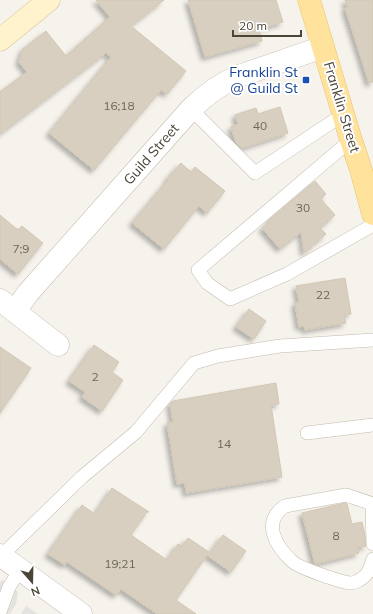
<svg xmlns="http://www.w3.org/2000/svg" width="373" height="614" font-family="Mulish,sans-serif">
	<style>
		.parking { fill: #e5e3e0 }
		.building { fill: #d8cfc1; stroke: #d3c7b4; filter: url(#shadow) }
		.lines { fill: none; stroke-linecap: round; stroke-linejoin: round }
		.lane-casing { stroke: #c2bbae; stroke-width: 14 }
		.street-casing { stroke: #c2bbae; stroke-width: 23 }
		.secondary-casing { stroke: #d6c79b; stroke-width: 23 }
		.primary-casing { stroke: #e6c16a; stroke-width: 23 }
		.lane { stroke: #fff; stroke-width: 13 }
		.street { stroke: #fff; stroke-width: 22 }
		.secondary { stroke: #fff3cd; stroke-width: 22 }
		.primary { stroke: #ffe39c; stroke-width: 22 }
		.transit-dot { fill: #1a4fb4; stroke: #fff; stroke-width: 1.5 }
		.labels { text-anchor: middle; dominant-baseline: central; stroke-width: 4; stroke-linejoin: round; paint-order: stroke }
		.number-label { font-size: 12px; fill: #6e675b }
		.transit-label { font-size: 14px; fill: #164399; stroke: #fff; text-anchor: end }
		.street-label { font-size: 14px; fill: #4b4439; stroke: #fff }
	</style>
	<defs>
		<filter id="shadow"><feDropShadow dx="-3.5" dy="3.5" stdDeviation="2" flood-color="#0004"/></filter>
	</defs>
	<rect width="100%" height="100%" fill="#f6f3ec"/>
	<g class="parking">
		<path d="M 2,580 L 17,591 L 18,594 L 16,604 L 10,614 L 0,614 L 0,583 Z"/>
		<path d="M 26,606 L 38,614 L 21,614 Z"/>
	</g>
	<g class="building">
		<path d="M 96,0 L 164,0 L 131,26 L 186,71 L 167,94 L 161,90 L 94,170 L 49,133 L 111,57 L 106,53 L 0,134 L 0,92 L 27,72 L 19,62 L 23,49 L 46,31 L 66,56 L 110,17 Z"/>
		<path d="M 188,0 L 276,0 L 283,22 L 259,29 L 262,41 L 205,57 Z"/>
		<path d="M 345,0 L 373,0 L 373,82 L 369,83 L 345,8 L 348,7 Z"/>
		<path d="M 280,107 L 288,133 L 242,148 L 236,143 L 231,127 L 238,124 L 235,115 L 256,108 L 258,114 Z"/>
		<path d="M 181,163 L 191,172 L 195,167 L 225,191 L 207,213 L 199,206 L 164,249 L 132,223 L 168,180 L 167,179 Z"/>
		<path d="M 315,181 L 326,194 L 321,199 L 335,215 L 320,228 L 326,234 L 304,253 L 301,232 L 280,249 L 262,228 L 270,222 L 269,220 Z"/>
		<path d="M 0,215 L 18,230 L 22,226 L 43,243 L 18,274 L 0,259 Z"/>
		<path d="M 345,278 L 351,314 L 344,315 L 346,323 L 305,330 L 304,326 L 299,327 L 295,303 L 299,302 L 296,286 Z"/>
		<path d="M 249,309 L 266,321 L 254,339 L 236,327 Z"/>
		<path d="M 94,345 L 119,362 L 112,372 L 123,380 L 102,411 L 82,397 L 85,392 L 69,381 Z"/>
		<path d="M 0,347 L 31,368 L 0,413 Z"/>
		<path d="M 276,383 L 279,404 L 271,405 L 282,477 L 186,493 L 185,483 L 177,484 L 167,423 L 173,422 L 170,404 L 173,401 Z"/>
		<path d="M 112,488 L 149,512 L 147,512 L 131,535 L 167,560 L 178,544 L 182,546 L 188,538 L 209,552 L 176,600 L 196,614 L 157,614 L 121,589 L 116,595 L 67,562 L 65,565 L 48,554 L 82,505 L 95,514 Z"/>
		<path d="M 345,503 L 347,504 L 352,524 L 362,522 L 365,535 L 366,546 L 357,548 L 359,553 L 315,564 L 302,513 Z"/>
		<path d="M 223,535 L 246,551 L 231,572 L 208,556 Z"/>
	</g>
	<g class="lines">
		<g class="lane-casing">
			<g id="lane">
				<path d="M 191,109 L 255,173 L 344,114"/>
				<path d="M 351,140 L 198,270 L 207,283 L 230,299 L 287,274 L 373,225"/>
				<path d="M 307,433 L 373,425"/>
				<path d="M 372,504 L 373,544"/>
				<path d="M 373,504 L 346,495 L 285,506 C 261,522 276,547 293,562 C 300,568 340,582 350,583 C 353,583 359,581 361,579 C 369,574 370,568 373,559"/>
				<path d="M 1,556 L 82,477 L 136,432 L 194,363 L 218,356 L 280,346 L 373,340"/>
				<path d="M 0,612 L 9,587 L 20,570"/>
			</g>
		</g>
		<g class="street-casing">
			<g id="street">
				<path d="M 0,300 L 58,345"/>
				<path d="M 15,311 L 28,293 L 191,109 C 205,95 220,84 239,76 L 323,47"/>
				<path d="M 0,555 L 81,614"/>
			</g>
		</g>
		<g class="secondary-casing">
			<path id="secondary" d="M 0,40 L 49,0"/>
		</g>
		<g class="primary-casing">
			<path id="primary" d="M 309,0 L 351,140 L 361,170 L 373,214"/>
		</g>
		<use href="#lane" class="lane"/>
		<use href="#street" class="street"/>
		<use href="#secondary" class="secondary"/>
		<use href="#primary" class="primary"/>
	</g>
	<rect class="transit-dot" x="302" y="76" width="8" height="8" rx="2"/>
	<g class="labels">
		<g class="number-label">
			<text x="119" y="105">16;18</text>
			<text x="260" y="125">40</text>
			<text x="303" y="207">30</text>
			<text x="21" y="248">7;9</text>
			<text x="323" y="294">22</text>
			<text x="95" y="376">2</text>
			<text x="224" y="443">14</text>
			<text x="336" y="535">8</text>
			<text x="120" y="563">19;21</text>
		</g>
		<g class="transit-label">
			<text x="298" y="72">Franklin St<tspan x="298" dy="16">@ Guild St</tspan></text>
		</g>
		<g class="street-label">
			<text transform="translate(342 107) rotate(73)">Franklin Street</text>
			<text transform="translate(151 154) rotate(-49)">Guild Street</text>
		</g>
	</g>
	<g transform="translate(32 582) rotate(160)" stroke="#ffffff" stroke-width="3" paint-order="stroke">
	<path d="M0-3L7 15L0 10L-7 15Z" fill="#4b4439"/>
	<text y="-6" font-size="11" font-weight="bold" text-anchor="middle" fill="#4b4439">N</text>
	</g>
	<path d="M233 30v6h68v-6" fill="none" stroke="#4b4439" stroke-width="2"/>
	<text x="239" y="30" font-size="12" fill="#4b4439" stroke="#ffffff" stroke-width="3" paint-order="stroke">20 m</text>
</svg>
